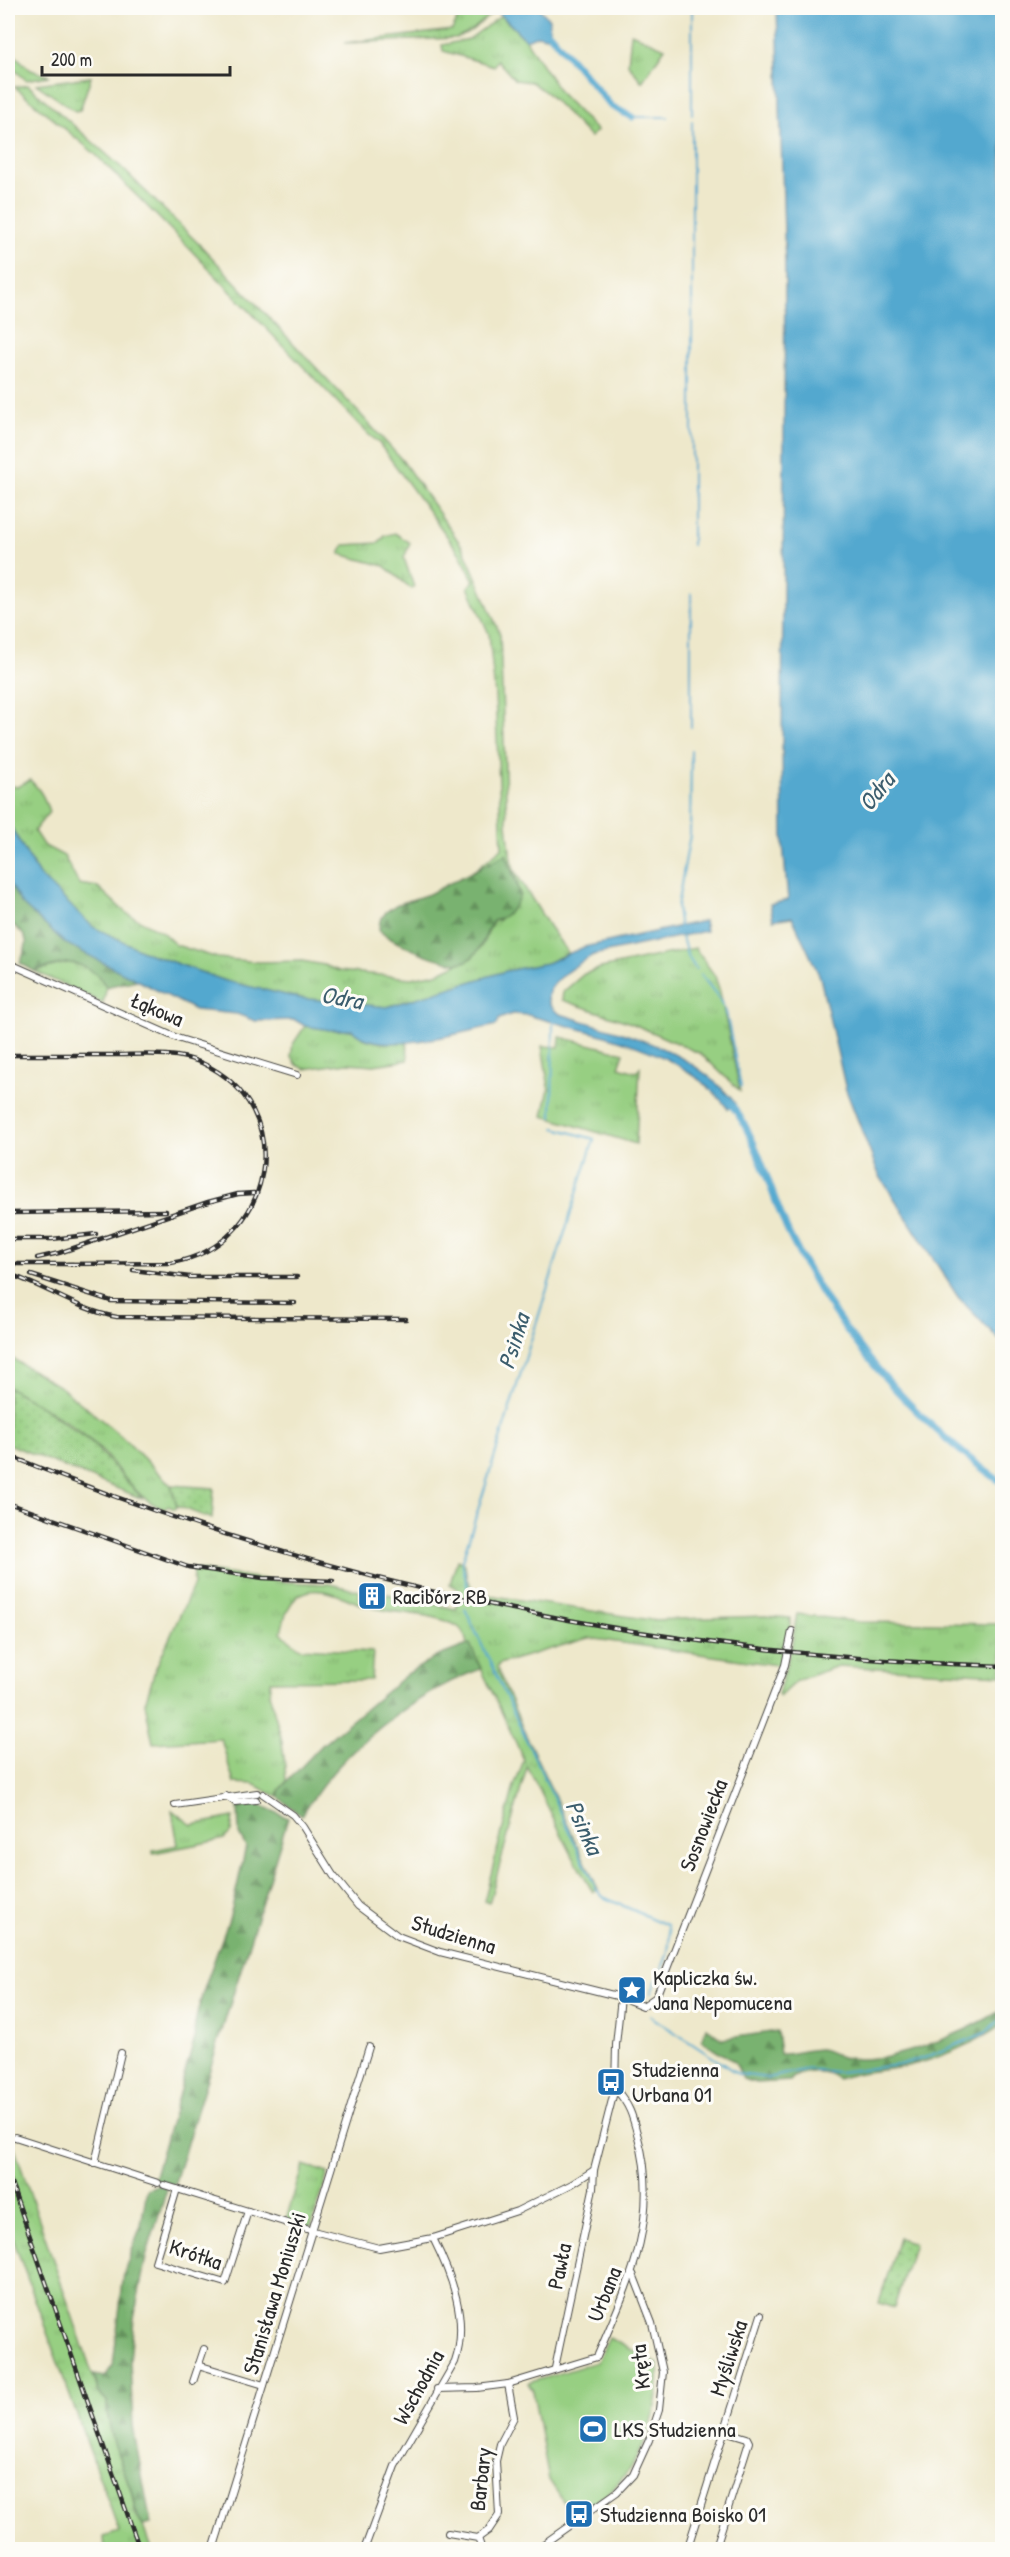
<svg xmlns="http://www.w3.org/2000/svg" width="1010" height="2557" font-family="'Patrick Hand',sans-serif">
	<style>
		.grass { fill: url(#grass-tufts); stroke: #617d56; stroke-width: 1.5 }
		.forest { fill: url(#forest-firs); stroke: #526e4e; stroke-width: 1.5 }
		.park { fill: url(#park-dots); stroke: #617d56; stroke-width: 1.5 }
		.pitch { fill: #97cf82; stroke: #617d56; stroke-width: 1.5 }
		.water { fill: #52a8cf; stroke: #3e6a7d; stroke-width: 1.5 }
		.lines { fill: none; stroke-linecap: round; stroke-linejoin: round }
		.stream { stroke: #52a8cf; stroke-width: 2 }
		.canal { stroke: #52a8cf; stroke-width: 7 }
		.street-casing { stroke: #484743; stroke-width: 8 }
		.street { stroke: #fff; stroke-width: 6 }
		.rail-casing { stroke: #2b2b2b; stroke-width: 4.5 }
		.rail { stroke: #fdfcf7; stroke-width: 2; stroke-dasharray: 7; stroke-linecap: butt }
		.labels { text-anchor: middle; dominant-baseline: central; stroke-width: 6; stroke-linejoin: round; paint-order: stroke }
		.street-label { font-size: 22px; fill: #2b2b2b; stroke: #fdfcf7 }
		.poi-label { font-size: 22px; fill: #2b2b2b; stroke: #fdfcf7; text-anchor: start }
		.water-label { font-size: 24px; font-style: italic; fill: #3b5d6d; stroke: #fdfcf7 }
	</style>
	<defs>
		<pattern id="grass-tufts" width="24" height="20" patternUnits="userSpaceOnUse" patternTransform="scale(1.5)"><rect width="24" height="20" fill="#97cf82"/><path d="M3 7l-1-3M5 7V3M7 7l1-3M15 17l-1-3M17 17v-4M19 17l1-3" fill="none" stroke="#82b270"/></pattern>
		<pattern id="forest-firs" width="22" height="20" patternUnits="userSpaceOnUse" patternTransform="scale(1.5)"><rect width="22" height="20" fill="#79b270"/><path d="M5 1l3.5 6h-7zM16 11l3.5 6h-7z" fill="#63915c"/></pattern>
		<pattern id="park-dots" width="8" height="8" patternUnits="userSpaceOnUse" patternTransform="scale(1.5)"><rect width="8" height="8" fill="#97cf82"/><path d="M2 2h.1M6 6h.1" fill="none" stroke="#82b270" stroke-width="1.8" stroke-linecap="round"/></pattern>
	</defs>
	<rect width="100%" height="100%" fill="#fdfcf7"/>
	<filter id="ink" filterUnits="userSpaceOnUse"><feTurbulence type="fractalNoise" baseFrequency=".0167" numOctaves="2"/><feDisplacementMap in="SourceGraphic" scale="12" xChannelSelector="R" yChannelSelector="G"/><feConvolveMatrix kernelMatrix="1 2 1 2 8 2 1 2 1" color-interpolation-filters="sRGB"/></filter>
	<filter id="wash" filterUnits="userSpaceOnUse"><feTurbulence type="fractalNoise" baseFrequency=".008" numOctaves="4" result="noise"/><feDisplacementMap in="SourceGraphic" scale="24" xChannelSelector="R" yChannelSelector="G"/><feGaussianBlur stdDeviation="1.35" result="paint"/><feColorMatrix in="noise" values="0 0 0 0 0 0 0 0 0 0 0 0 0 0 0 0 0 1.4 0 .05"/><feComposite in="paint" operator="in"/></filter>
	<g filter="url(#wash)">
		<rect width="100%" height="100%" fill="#eee8cb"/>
		<g class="grass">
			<path d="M 463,8 L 494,8 L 496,10 L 472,30 L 456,38 L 344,43 L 452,30 Z"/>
			<path d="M 501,16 L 526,40 L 561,94 L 597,131 L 590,137 L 548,94 L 531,82 L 515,80 L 497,60 L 494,66 L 443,51 L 442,45 L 469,39 Z"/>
			<path d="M 631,33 L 665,48 L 642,82 L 628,64 Z"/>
			<path d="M 8,49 L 31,70 L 50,76 L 26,80 L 8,64 Z"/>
			<path d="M 91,77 L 80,110 L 75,111 L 36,84 Z"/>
			<path d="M 28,85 L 121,167 L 203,248 L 362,416 L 402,460 L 464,549 L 500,634 L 507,824 L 511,860 L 515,872 L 549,926 L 568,953 L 547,963 L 506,971 L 387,1007 L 299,998 L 226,981 L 147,953 L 93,927 L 39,875 L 8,822 L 8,785 L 17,787 L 30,780 C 41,790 45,799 49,812 L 34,831 L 43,845 L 64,856 L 79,884 L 98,887 L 126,913 L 162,932 L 176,945 L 218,958 L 258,962 L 302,961 L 324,965 L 339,971 L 411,978 L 438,973 L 471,957 L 481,947 L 493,921 L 499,920 L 518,885 L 506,854 L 475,870 L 502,848 L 495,696 L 489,634 L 468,587 L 474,581 L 460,554 L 378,442 L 368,434 L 185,244 L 95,154 L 15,87 Z"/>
			<path d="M 395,533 L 410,543 L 404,558 L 414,587 L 412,589 L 384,566 L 340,554 L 344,545 L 379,543 L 385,536 Z"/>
			<path d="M 695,948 L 715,976 L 720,992 L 740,1091 L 701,1054 L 631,1023 L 562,1000 L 563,992 L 584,974 L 601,968 Z"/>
			<path d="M 67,963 C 79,963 105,974 106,988 C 106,993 104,998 103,1003 L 34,971 Z"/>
			<path d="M 305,1026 L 330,1030 L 352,1030 C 365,1044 389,1045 407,1041 L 408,1060 L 374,1065 L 347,1063 L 305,1069 L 297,1065 L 291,1056 L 293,1044 Z"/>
			<path d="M 560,1037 L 624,1053 L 619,1067 L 636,1072 L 640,1067 L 636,1144 L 543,1116 L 549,1088 L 542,1046 L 559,1047 Z"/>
			<path d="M 8,1356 L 62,1388 L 120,1435 L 171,1485 L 177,1506 L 174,1509 L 169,1506 L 164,1509 C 134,1498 119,1468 97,1446 C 71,1422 38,1404 8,1387 Z"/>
			<path d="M 457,1560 L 465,1564 L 467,1580 L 475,1593 L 651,1620 L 765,1616 L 790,1618 L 790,1631 L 783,1666 L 588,1638 L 499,1664 L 497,1668 L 523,1729 L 598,1889 L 593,1892 C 568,1852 550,1808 527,1767 L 489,1903 L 484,1901 L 514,1786 L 524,1760 L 470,1645 L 467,1645 C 466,1638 463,1630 457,1626 C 431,1611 391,1615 363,1605 C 346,1599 324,1586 306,1592 C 289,1597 284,1618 281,1633 L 300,1648 L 373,1652 L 371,1680 L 270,1681 C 268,1698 276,1716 280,1733 C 284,1749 285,1766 286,1782 L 280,1789 L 278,1797 L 253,1784 L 234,1783 L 221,1739 L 153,1743 L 145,1703 L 155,1670 L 194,1584 L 192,1569 L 286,1582 L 329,1584 L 360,1591 L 359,1598 L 379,1603 L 382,1593 L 456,1609 L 462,1591 L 450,1584 Z"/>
			<path d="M 797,1614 L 859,1622 L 1002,1624 L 1002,1675 L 838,1666 L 796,1681 L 780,1696 L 778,1694 L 791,1649 Z"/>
			<path d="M 172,1810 L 192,1825 L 233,1817 L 231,1832 L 224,1839 L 153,1853 L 153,1850 L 178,1845 Z"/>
			<path d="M 8,2123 L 15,2136 L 13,2144 L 99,2393 L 107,2401 L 107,2414 L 113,2438 L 131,2490 L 136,2516 L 143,2526 L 151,2549 L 105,2549 L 104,2536 L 119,2531 L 8,2225 Z"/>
			<path d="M 303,2165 L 328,2173 L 311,2227 L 286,2219 Z"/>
		</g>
		<g class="forest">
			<path d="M 506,854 L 520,894 C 516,907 506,918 493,921 C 484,935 481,956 464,962 C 448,967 390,942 379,930 L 380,921 L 386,912 L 396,905 L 429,894 Z"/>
			<path d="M 8,881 L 21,903 L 65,943 L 137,980 L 106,987 C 101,975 81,962 67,963 C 56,964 44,969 34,971 L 20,963 C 31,937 28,939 8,920 Z"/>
			<path d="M 470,1644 L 481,1669 C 429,1687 370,1730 334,1771 C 322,1785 312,1801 301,1815 L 278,1797 L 280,1789 L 322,1745 L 407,1674 L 436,1657 Z"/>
			<path d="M 256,1803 L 288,1818 L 174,2185 L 154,2179 L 195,2038 C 189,2020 222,1942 229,1919 C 236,1895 240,1871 246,1847 L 239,1834 L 238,1807 Z"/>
			<path d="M 1002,2010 L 1002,2025 C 980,2041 934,2061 907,2066 C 884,2071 860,2070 838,2079 C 828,2069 799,2069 790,2081 L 757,2083 L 743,2079 L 735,2062 L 702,2041 L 706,2027 L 722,2039 L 777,2031 L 780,2054 C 794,2055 806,2049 820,2049 C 830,2050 837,2057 846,2058 C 892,2065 964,2033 1002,2010 Z"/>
			<path d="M 157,2185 L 167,2189 L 146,2257 L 134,2318 L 130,2361 L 133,2427 L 151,2524 L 143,2526 C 134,2514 135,2501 130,2487 C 120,2460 107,2431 107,2401 L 99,2393 L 94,2375 L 105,2377 L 113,2365 L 124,2273 L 141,2225 L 147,2189 Z"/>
		</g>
		<g class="park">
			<path d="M 8,1387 L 37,1404 L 90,1441 L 143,1499 L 8,1444 Z"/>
			<path d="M 171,1485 L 214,1488 L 212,1519 L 177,1506 Z"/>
			<path d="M 899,2238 L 914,2243 L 894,2308 L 879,2303 Z"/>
		</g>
		<path class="pitch" d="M 609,2338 L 658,2364 C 661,2404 645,2453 619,2482 C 607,2496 588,2506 574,2517 L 549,2480 L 533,2391 L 528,2383 L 597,2362 Z"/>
		<g class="water">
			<path d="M 494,8 L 539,8 L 549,19 L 550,34 L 545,37 L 538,35 L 526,40 Z"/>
			<path d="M 777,8 L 1002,8 L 1002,1343 L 958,1297 L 879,1175 L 846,1090 L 820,977 L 792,917 L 773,920 L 770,904 L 788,900 L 783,844 L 782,742 L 785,266 Z"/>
			<path d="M 8,822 L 39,875 L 93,927 L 147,953 L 226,981 L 299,998 L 387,1007 L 506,971 L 547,963 L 584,947 L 704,921 L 706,931 L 593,955 C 576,965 525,993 560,1014 C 623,1034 691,1047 735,1103 L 728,1109 C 681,1046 598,1036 528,1015 L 512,1014 L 499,1019 L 497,1025 C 461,1032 379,1058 352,1030 L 330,1030 L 305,1026 L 295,1020 L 255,1021 L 237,1014 L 195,1010 L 65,943 L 21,903 L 8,881 Z"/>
		</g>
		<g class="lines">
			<g class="stream">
				<path d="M 692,114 L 692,8"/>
				<path d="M 632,117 L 668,117"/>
				<path d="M 692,545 L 692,121"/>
				<path d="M 691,727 L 691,594"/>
				<path d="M 680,928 L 677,907 L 690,835 L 691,751"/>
				<path d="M 682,937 L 687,955 L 696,969"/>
				<path d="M 701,975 L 719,998 L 726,1012 L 741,1087"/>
				<path d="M 552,1117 L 553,1021"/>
				<path d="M 468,1591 L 462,1561 L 594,1139 L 555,1128"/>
				<path d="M 465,1609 L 597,1890 L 603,1897 L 667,1925 C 675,1949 660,1971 651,1993"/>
				<path d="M 650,2016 L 738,2074 L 768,2078 L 807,2069 L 838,2072 L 898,2065 L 924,2058 L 985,2033 L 1002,2019"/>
			</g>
			<g class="canal">
				<path d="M 544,30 L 550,34 L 611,106 L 632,117"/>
				<path d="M 727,1099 C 759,1137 769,1192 790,1236 C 838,1335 914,1420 1002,1483"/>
			</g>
		</g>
	</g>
	<g filter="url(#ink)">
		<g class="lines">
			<g class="street-casing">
				<g id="street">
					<path d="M 8,963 L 177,1038 L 297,1075"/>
					<path d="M 263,1794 L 293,1815 L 303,1827 L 333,1875 L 358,1906 L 398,1936 L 440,1952 L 621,1997 L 643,2006 L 656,1997 L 785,1665 L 792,1631"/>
					<path d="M 226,1796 L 235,1802 L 256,1800"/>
					<path d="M 175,1805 L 257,1793"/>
					<path d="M 15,2137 L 158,2183"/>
					<path d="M 95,2163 L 121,2053"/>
					<path d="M 164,2185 L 313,2231 L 379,2248 L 433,2238 L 517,2211 L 572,2184 L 594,2170"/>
					<path d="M 177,2189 L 155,2262 L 225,2283 L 248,2211"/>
					<path d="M 198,2365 L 264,2385"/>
					<path d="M 555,2368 L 593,2189 L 594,2170 L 615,2088 L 616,2045 L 621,1997"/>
					<path d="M 193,2382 L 204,2349"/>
					<path d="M 437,2389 L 477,2388 L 508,2384 L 597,2357 C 629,2283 661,2218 638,2137 C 632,2114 630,2106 615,2088"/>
					<path d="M 448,2533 L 478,2538 L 482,2550"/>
					<path d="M 478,2538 L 489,2530 L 499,2515 L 496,2461 L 500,2444 L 514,2417 L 508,2384"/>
					<path d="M 213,2550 L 369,2047"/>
					<path d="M 364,2550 L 395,2466 L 455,2362 C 469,2320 452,2276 433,2238"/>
					<path d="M 535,2550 L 617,2492 L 633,2475 L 649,2440 L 659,2410 L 663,2372 L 652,2323 L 633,2274"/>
					<path d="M 687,2550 L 761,2315"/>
					<path d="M 715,2550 L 749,2442 L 747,2438 L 724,2431"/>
				</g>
			</g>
			<use href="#street" class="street"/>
			<g class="rail-casing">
				<g id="rail">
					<path d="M 8,1055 C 42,1055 77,1055 112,1055 C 142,1055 174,1051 202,1063 C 300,1108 275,1245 171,1263 L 67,1264"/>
					<path d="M 8,1213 L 166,1211"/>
					<path d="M 8,1239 L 52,1239 L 96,1234"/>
					<path d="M 37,1258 L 59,1253 L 208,1202 L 238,1194 L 254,1193"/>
					<path d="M 8,1264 L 73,1264"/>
					<path d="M 133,1270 L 190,1277 L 297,1277"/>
					<path d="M 8,1274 C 46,1286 77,1310 117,1317 L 406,1319"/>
					<path d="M 31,1275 L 111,1301 L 295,1303"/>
					<path d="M 8,1455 C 323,1585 662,1656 1002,1666"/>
					<path d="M 8,1503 L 188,1567 L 263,1578 L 333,1581"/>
					<path d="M 8,2174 L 140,2550"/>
				</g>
			</g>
			<use href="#rail" class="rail"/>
		</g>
	</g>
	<defs>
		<g id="building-square" transform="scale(1.5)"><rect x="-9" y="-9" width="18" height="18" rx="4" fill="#1f6fb2" stroke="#fdfcf7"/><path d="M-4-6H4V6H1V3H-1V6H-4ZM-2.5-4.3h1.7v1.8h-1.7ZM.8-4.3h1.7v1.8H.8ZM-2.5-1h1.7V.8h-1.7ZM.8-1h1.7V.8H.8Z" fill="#fff"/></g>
		<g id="sight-square" transform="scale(1.5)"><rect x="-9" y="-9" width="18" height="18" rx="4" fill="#1f6fb2" stroke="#fdfcf7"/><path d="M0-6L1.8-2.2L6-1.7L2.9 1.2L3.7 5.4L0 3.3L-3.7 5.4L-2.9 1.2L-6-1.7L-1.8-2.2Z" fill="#fff"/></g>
		<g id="bus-square" transform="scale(1.5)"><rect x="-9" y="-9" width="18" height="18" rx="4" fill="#1f6fb2" stroke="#fdfcf7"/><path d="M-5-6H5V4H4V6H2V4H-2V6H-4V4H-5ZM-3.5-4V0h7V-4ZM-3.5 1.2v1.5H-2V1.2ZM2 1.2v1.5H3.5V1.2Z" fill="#fff"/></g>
		<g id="stadium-square" transform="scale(1.5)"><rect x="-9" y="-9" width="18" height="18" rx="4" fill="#1f6fb2" stroke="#fdfcf7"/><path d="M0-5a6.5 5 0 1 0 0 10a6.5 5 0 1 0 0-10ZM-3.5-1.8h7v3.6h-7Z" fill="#fff"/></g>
	</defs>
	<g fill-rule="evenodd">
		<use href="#building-square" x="372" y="1596"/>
		<use href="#sight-square" x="632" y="1990"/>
		<use href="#bus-square" x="611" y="2082"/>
		<use href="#stadium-square" x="593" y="2429"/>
		<use href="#bus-square" x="579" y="2514"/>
	</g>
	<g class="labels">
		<g class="street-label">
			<text transform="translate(157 1009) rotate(23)">Łąkowa</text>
			<text transform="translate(703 1825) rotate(-69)">Sosnowiecka</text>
			<text transform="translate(454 1934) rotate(17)">Studzienna</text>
			<text transform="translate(196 2254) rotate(19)">Krótka</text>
			<text transform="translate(559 2266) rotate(-78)">Pawła</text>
			<text transform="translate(274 2293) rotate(-73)">Stanisława Moniuszki</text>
			<text transform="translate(604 2294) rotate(-68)">Urbana</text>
			<text transform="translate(728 2358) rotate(-72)">Myśliwska</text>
			<text transform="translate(640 2367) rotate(-96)">Kręta</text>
			<text transform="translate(418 2387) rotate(-61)">Wschodnia</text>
			<text transform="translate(480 2479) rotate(-84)">Barbary</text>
		</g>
		<g class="poi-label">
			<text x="393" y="1596">Racibórz RB</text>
			<text x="653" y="1977">Kapliczka św.<tspan x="653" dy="25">Jana Nepomucena</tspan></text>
			<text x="632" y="2069">Studzienna<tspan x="632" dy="25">Urbana 01</tspan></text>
			<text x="614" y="2429">LKS Studzienna</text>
			<text x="600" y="2514">Studzienna Boisko 01</text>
		</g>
		<g class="water-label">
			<text transform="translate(876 791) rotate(-51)">Odra</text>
			<text transform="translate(342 997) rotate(10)">Odra</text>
			<text transform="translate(513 1341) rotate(-73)">Psinka</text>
			<text transform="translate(585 1827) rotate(65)">Psinka</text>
		</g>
	</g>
	<rect width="1010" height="2557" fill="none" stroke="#fdfcf7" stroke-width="30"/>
	<path d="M42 66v9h188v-9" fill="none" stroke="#2b2b2b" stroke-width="3"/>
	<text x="51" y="66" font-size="18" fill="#2b2b2b" stroke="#fdfcf7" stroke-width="4.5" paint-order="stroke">200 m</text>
</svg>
